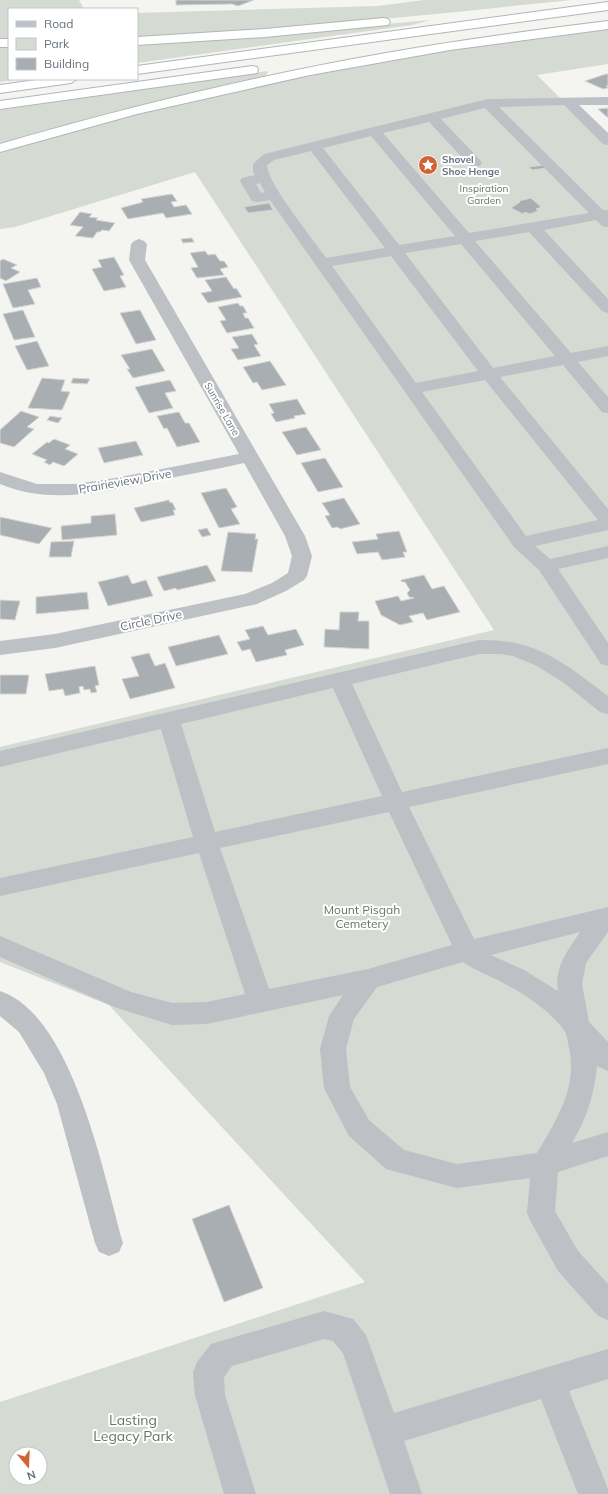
<svg xmlns="http://www.w3.org/2000/svg" width="608" height="1494" font-family="Mulish,sans-serif">
	<style>
		.green { fill: #d5dad2; fill-rule: evenodd }
		.building { fill: #a9aeb3; stroke: #d5d5d3 }
		.lines { fill: none; stroke-linecap: round; stroke-linejoin: round }
		.highway-casing { stroke: #b2b5b8; stroke-width: 2 }
		.minor { fill: #bdc0c4; fill-rule: evenodd }
		.highway { fill: #fff; fill-rule: evenodd }
		.labels { text-anchor: middle; dominant-baseline: central; stroke-width: 4; stroke-linejoin: round; paint-order: stroke }
		.far-poi-label { font-size: 10px; font-weight: bold; fill: #66727e; stroke: #fff; text-anchor: start }
		.far-park-label { font-size: 10px; fill: #667664; stroke: #fff }
		.far-street-label { font-size: 10px; fill: #66727e; stroke: #fff }
		.street-label { font-size: 12px; fill: #66727e; stroke: #fff }
		.park-label { font-size: 12px; fill: #667664; stroke: #fff }
		.near-park-label { font-size: 14px; fill: #667664; stroke: #fff }
	</style>
	<rect width="100%" height="100%" fill="#f4f4f0"/>
	<g class="green">
		<path d="M 0,0 L 79,0 L 84,9 L 9,9 L 9,40 L 0,40 Z"/>
		<path d="M 424,0 L 572,0 C 427,15 283,30 137,37 L 137,13 L 378,6 Z"/>
		<path d="M 430,20 L 412,25 L 137,63 L 137,44 L 257,36 Z"/>
		<path d="M 608,26 L 608,64 L 537,75 L 608,146 L 608,1494 L 0,1494 L 0,1402 L 365,1282 L 109,1005 L 0,962 L 0,747 L 494,630 L 195,172 L 15,227 L 0,229 L 0,153 C 199,91 403,56 608,26 ZM 16,1454 L 40,1454 L 40,1478 L 16,1478 Z"/>
		<path d="M 0,47 L 9,47 L 9,79 L 19,79 L 0,82 Z"/>
		<path d="M 268,71 L 266,76 C 176,96 87,117 0,144 L 0,110 Z"/>
	</g>
	<g class="building">
		<path d="M 176,0 L 254,0 L 238,6 L 232,4 L 176,5 Z"/>
		<path d="M 606,74 L 608,74 L 608,86 L 606,86 L 608,88 L 603,89 L 585,81 Z"/>
		<path d="M 608,108 L 608,118 L 598,109 Z"/>
		<path d="M 544,165 L 547,168 L 532,170 L 529,167 Z"/>
		<path d="M 172,194 L 177,201 L 171,202 L 174,207 L 186,205 L 192,214 L 166,218 L 163,213 L 128,219 L 121,208 L 143,202 L 141,199 Z"/>
		<path d="M 531,198 L 541,207 L 536,209 L 538,211 L 530,214 L 525,212 L 523,214 L 511,208 L 520,202 L 519,201 Z"/>
		<path d="M 269,203 L 273,210 L 248,213 L 244,207 Z"/>
		<path d="M 80,212 L 92,214 L 89,217 L 98,218 L 96,220 L 115,223 L 109,231 L 102,230 L 100,232 L 97,232 L 93,238 L 75,236 L 83,227 L 70,225 Z"/>
		<path d="M 192,238 L 194,242 L 183,243 L 181,239 Z"/>
		<path d="M 205,251 L 208,255 L 215,254 L 220,261 L 224,261 L 228,267 L 220,269 L 224,275 L 197,278 L 191,268 L 198,267 L 190,253 Z"/>
		<path d="M 114,257 L 124,275 L 120,276 L 126,287 L 104,291 L 92,269 L 102,267 L 98,260 Z"/>
		<path d="M 3,259 L 17,265 L 11,268 L 20,272 L 6,281 L 0,278 L 0,261 Z"/>
		<path d="M 226,277 L 234,289 L 236,288 L 242,297 L 208,303 L 201,293 L 212,291 L 205,280 Z"/>
		<path d="M 37,278 L 41,287 L 28,290 L 35,304 L 13,308 L 3,284 Z"/>
		<path d="M 238,303 L 240,306 L 243,306 L 247,313 L 243,313 L 245,318 L 248,318 L 254,328 L 227,333 L 220,321 L 226,320 L 218,307 Z"/>
		<path d="M 23,310 L 35,337 L 14,340 L 3,314 Z"/>
		<path d="M 140,310 L 156,340 L 136,344 L 120,313 Z"/>
		<path d="M 252,334 L 258,344 L 254,345 L 261,356 L 238,360 L 231,349 L 239,348 L 232,337 Z"/>
		<path d="M 37,341 L 49,366 L 27,370 L 15,346 Z"/>
		<path d="M 152,349 L 165,371 L 133,378 L 127,369 L 130,369 L 121,355 Z"/>
		<path d="M 270,361 L 286,385 L 262,390 L 257,382 L 253,383 L 243,367 Z"/>
		<path d="M 42,378 L 65,380 L 61,391 L 70,392 L 62,410 L 28,408 Z"/>
		<path d="M 73,378 L 90,379 L 87,384 L 71,383 Z"/>
		<path d="M 170,380 L 176,391 L 165,393 L 173,408 L 149,413 L 135,387 Z"/>
		<path d="M 297,399 L 306,414 L 294,416 L 295,418 L 276,422 L 271,414 L 274,413 L 269,404 Z"/>
		<path d="M 21,411 L 39,417 L 27,427 L 34,429 L 14,447 L 0,443 L 0,430 Z"/>
		<path d="M 179,412 L 185,423 L 189,423 L 200,442 L 177,447 L 167,428 L 164,429 L 157,416 Z"/>
		<path d="M 50,416 L 62,418 L 58,423 L 47,420 Z"/>
		<path d="M 306,427 L 321,450 L 297,455 L 282,432 Z"/>
		<path d="M 54,439 L 70,445 L 65,449 L 78,454 L 64,466 L 53,462 L 50,465 L 44,462 L 47,460 L 32,454 L 47,442 L 49,443 Z"/>
		<path d="M 136,441 L 143,455 L 104,463 L 98,448 Z"/>
		<path d="M 325,458 L 343,487 L 318,492 L 301,463 Z"/>
		<path d="M 226,488 L 237,507 L 231,509 L 240,524 L 219,528 L 201,493 Z"/>
		<path d="M 344,498 L 360,524 L 340,529 L 338,527 L 332,528 L 325,516 L 330,515 L 322,503 Z"/>
		<path d="M 169,500 L 170,503 L 172,502 L 176,510 L 173,510 L 175,515 L 141,522 L 134,508 Z"/>
		<path d="M 115,514 L 117,535 L 62,540 L 61,526 L 91,523 L 91,516 Z"/>
		<path d="M 0,517 L 52,528 L 39,544 L 0,535 Z"/>
		<path d="M 207,528 L 211,535 L 202,537 L 198,530 Z"/>
		<path d="M 399,531 L 407,552 L 403,552 L 405,557 L 382,560 L 378,552 L 357,554 L 352,542 L 378,539 L 376,534 Z"/>
		<path d="M 228,532 L 256,534 L 255,539 L 258,539 L 252,572 L 221,571 Z"/>
		<path d="M 74,541 L 71,557 L 49,557 L 51,542 Z"/>
		<path d="M 207,565 L 216,581 L 177,590 L 176,588 L 164,591 L 157,577 Z"/>
		<path d="M 128,575 L 132,584 L 146,580 L 153,596 L 108,606 L 98,582 Z"/>
		<path d="M 424,575 L 432,589 L 444,586 L 460,612 L 427,620 L 423,613 L 409,616 L 413,622 L 400,625 L 381,615 L 375,601 L 398,596 L 401,601 L 414,598 L 409,597 L 407,593 L 410,590 L 405,582 L 402,582 L 401,580 Z"/>
		<path d="M 87,592 L 89,609 L 36,614 L 36,597 Z"/>
		<path d="M 0,600 L 20,601 L 15,620 L 0,619 Z"/>
		<path d="M 340,612 L 359,612 L 358,621 L 369,621 L 369,649 L 324,647 L 325,629 L 339,630 Z"/>
		<path d="M 263,626 L 268,635 L 296,629 L 304,645 L 285,650 L 287,655 L 256,662 L 250,649 L 242,651 L 237,642 L 250,639 L 245,630 Z"/>
		<path d="M 219,635 L 228,654 L 176,666 L 168,647 Z"/>
		<path d="M 149,653 L 155,666 L 165,663 L 175,688 L 130,699 L 122,679 L 139,676 L 131,657 Z"/>
		<path d="M 95,666 L 99,685 L 95,686 L 97,692 L 91,693 L 90,689 L 84,690 L 83,686 L 79,687 L 80,693 L 65,696 L 63,689 L 49,691 L 45,674 Z"/>
		<path d="M 0,675 L 29,675 L 26,694 L 0,694 Z"/>
		<path d="M 229,1205 L 263,1288 L 224,1302 L 192,1219 Z"/>
	</g>
	<g class="lines">
		<g class="highway-casing">
			<g id="highway">
				<path d="M 608,2 L 608,10 L 137,74 L 137,66 Z"/>
				<path d="M 384,18 L 388,19 L 390,22 L 388,25 L 265,37 L 137,45 L 137,37 L 265,29 Z"/>
				<path d="M 608,21 L 608,29 L 450,50 L 310,75 L 137,114 L 0,152 L 0,144 C 127,107 255,76 386,53 C 459,40 534,30 608,21 Z"/>
				<rect x="0" y="39" width="9" height="8"/>
				<path d="M 252,66 L 257,67 L 258,70 L 257,73 L 0,109 L 0,101 Z"/>
				<path d="M 43,79 L 77,79 L 71,83 L 0,93 L 0,85 Z"/>
			</g>
		</g>
		<g class="minor">
			<path d="M 608,97 L 608,105 L 579,105 L 608,133 L 608,145 L 603,144 L 564,105 L 499,107 L 603,210 L 608,210 L 608,227 L 602,226 L 596,220 L 544,230 L 608,299 L 608,313 L 602,311 L 529,232 L 475,241 L 571,353 L 608,346 L 608,356 L 578,362 L 608,397 L 608,413 L 602,412 L 563,365 L 500,377 L 608,509 L 608,530 L 535,546 L 550,559 L 608,546 L 608,558 L 558,569 L 608,643 L 608,666 L 601,664 L 539,570 L 514,547 L 270,200 L 257,202 L 252,201 L 240,181 L 242,178 L 255,175 L 253,171 L 253,164 L 264,154 L 488,99 ZM 485,108 L 589,213 L 469,233 L 383,133 L 429,122 L 470,166 L 480,166 L 482,163 L 480,160 L 441,119 ZM 371,136 L 455,236 L 399,245 L 323,148 ZM 311,151 L 385,248 L 326,258 C 314,240 267,183 267,165 L 274,160 ZM 260,183 L 265,192 L 261,193 L 256,184 ZM 461,244 L 555,356 L 493,368 L 405,253 ZM 391,256 L 478,371 L 416,383 L 332,266 ZM 485,380 L 598,520 L 526,536 L 422,392 Z"/>
			<path d="M 139,239 L 144,241 L 147,244 L 145,260 L 305,536 L 312,556 L 307,576 L 304,580 L 286,591 L 257,604 L 55,648 L 0,655 L 0,641 L 55,634 L 245,594 L 272,583 L 288,573 L 292,556 L 285,536 L 244,463 C 214,470 183,475 152,482 C 101,492 50,505 0,484 L 0,472 L 37,484 L 76,484 L 115,478 L 239,454 L 129,260 L 131,244 L 134,241 Z"/>
			<path d="M 479,640 C 537,639 564,663 608,696 L 608,714 L 600,712 L 564,683 L 537,666 L 513,656 L 501,654 L 479,654 L 352,684 L 402,792 L 608,748 L 608,764 L 409,807 L 474,939 L 608,907 L 608,932 L 586,963 L 582,984 L 589,1022 L 608,1042 L 608,1071 L 597,1066 C 594,1096 587,1117 572,1143 L 608,1132 L 608,1156 L 558,1172 L 555,1211 L 578,1251 L 608,1284 L 608,1320 L 598,1316 L 558,1271 L 531,1222 L 527,1213 L 530,1178 L 457,1188 L 386,1169 L 349,1136 L 324,1088 L 320,1049 L 329,1016 L 343,995 L 207,1024 L 172,1025 L 117,1008 L 0,957 L 0,936 L 131,992 L 172,1003 L 207,1002 L 245,994 L 199,853 L 0,896 L 0,878 L 193,837 L 161,729 L 0,767 L 0,751 ZM 333,688 L 382,796 L 215,832 L 181,724 ZM 389,812 L 452,945 L 368,969 L 269,989 L 220,848 ZM 580,932 C 568,950 554,968 558,991 L 524,970 L 491,955 ZM 463,962 C 477,972 492,976 507,985 C 527,996 550,1011 564,1030 C 567,1034 568,1042 569,1048 C 578,1087 556,1121 537,1153 L 457,1164 L 404,1150 L 369,1120 L 350,1087 L 346,1049 L 354,1019 L 377,987 Z"/>
			<path d="M 0,991 C 73,1015 104,1176 123,1243 L 119,1252 L 109,1256 L 99,1252 L 95,1243 L 57,1104 L 44,1073 L 19,1032 L 0,1016 Z"/>
			<path d="M 324,1311 L 353,1319 L 366,1335 L 394,1413 L 608,1349 L 608,1379 L 569,1391 L 608,1489 L 608,1494 L 578,1494 L 541,1399 L 404,1441 L 422,1494 L 390,1494 L 343,1353 L 333,1341 L 324,1339 L 232,1366 L 224,1377 L 225,1395 L 256,1494 L 224,1494 L 195,1395 L 193,1373 L 197,1362 L 211,1344 Z"/>
		</g>
		<use href="#highway" class="highway"/>
	</g>
	<defs>
		<g id="sight-disc" transform="scale(1)"><circle r="9.5" fill="#d16233" stroke="#fff"/><path d="M0-6L1.8-2.2L6-1.7L2.9 1.2L3.7 5.4L0 3.3L-3.7 5.4L-2.9 1.2L-6-1.7L-1.8-2.2Z" fill="#fff"/></g>
	</defs>
	<g fill-rule="evenodd">
		<use href="#sight-disc" x="428" y="165"/>
	</g>
	<g class="labels">
		<g class="far-poi-label">
			<text x="442" y="159">Shovel<tspan x="442" dy="12">Shoe Henge</tspan></text>
		</g>
		<g class="far-park-label">
			<text x="484" y="188">Inspiration<tspan x="484" dy="12">Garden</tspan></text>
		</g>
		<g class="far-street-label">
			<text transform="translate(222 409) rotate(60)">Sunrise Lane</text>
		</g>
		<g class="street-label">
			<text transform="translate(125 481) rotate(-10)">Prairieview Drive</text>
			<text transform="translate(151 620) rotate(-12)">Circle Drive</text>
		</g>
		<g class="park-label">
			<text x="362" y="909">Mount Pisgah<tspan x="362" dy="14">Cemetery</tspan></text>
		</g>
		<g class="near-park-label">
			<text x="133" y="1420">Lasting<tspan x="133" dy="16">Legacy Park</tspan></text>
		</g>
	</g>
	<rect x="8" y="8" width="130" height="72" fill="#ffffff" stroke="#c2c7cb"/>
	<rect x="16" y="21" width="20" height="6" fill="#bdc0c4" stroke="#c2c7cb"/>
	<text x="44" y="28" font-size="12" fill="#66727e">Road</text>
	<rect x="16" y="38" width="20" height="12" fill="#d5dad2" stroke="#c2c7cb"/>
	<text x="44" y="48" font-size="12" fill="#66727e">Park</text>
	<rect x="16" y="58" width="20" height="12" fill="#a9aeb3" stroke="#c2c7cb"/>
	<text x="44" y="68" font-size="12" fill="#66727e">Building</text>
	<g transform="translate(28 1466) rotate(161)"><circle r="19" fill="#ffffff" stroke="#c2c7cb"/>
	<path d="M0-3L7 15L0 10L-7 15Z" fill="#d16233"/>
	<text y="-6" font-size="11" font-weight="bold" text-anchor="middle" fill="#66727e">N</text>
	</g>
</svg>
